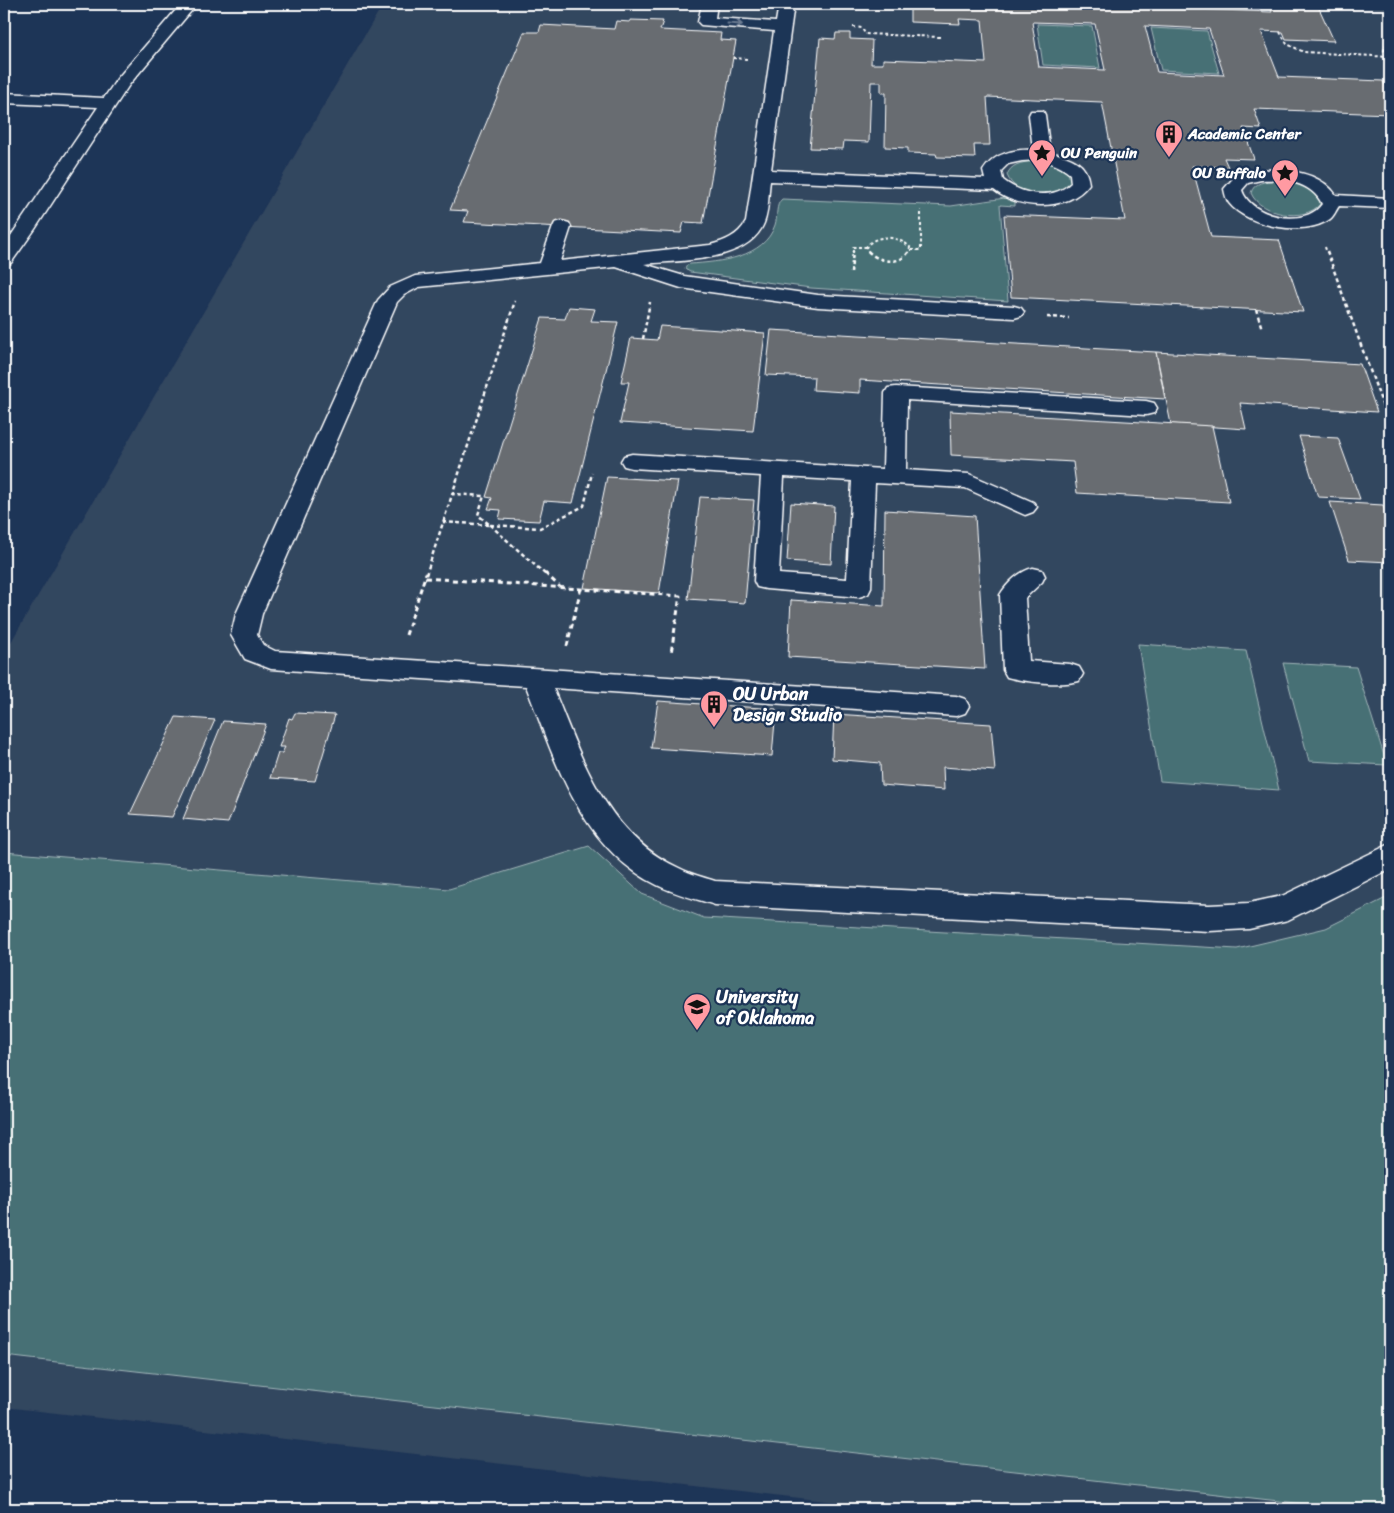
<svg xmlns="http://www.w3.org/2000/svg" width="1394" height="1513" font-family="Sriracha,sans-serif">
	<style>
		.built { fill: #33465f }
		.green { fill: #466f74; stroke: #a2b7ba }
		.building { fill: #676c71; stroke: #fff; fill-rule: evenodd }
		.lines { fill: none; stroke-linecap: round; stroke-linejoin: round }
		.minor-casing { stroke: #fff; stroke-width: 3 }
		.path-far2 { stroke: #fff; stroke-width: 2; stroke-dasharray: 3 2.5; stroke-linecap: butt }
		.path-far1 { stroke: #fff; stroke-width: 2.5; stroke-dasharray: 4 3; stroke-linecap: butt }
		.path { stroke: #fff; stroke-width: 3; stroke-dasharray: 5 4; stroke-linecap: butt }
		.minor { fill: #1d3557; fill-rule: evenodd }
		.oneway { stroke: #6c7c92 }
		.labels { text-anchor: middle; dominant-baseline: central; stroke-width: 4.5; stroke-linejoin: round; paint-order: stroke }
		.far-poi-label { font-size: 15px; font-weight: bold; fill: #fff; stroke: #1d3557; text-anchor: start }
		.poi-label { font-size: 18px; font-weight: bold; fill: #fff; stroke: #1d3557; text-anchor: start }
	</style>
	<rect width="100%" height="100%" fill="#1d3557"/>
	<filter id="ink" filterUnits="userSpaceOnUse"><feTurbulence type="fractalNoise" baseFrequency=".02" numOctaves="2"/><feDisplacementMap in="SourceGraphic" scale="10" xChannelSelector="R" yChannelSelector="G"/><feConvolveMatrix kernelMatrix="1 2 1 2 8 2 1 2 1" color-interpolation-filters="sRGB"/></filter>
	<g filter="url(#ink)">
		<path class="built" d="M 383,4 L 1390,4 L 1390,1509 L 897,1509 L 4,1407 L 4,654 Z"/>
		<g class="green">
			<path d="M 1037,24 L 1092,26 L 1100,68 L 1043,65 Z"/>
			<path d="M 1151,28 L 1207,31 L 1219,73 L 1161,70 Z"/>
			<path d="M 1032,161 C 1050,161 1062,165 1075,178 L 1070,188 C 1050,194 1016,199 1007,175 C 1011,164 1021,163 1032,161 Z"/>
			<path d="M 1275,180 C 1296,182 1305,185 1320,199 L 1320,204 C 1305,223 1260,215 1251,193 C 1254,182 1265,182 1275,180 Z"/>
			<path d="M 1005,198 L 1015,201 L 1015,206 L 1000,205 L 1008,301 L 811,288 L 690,272 L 685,269 L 687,265 L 690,264 C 720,262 764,258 775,225 C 778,216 775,205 782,199 L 951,206 Z"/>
			<path d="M 1138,644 L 1246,651 L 1279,790 L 1160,781 Z"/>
			<path d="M 1283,663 L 1356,667 L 1387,765 L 1309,761 Z"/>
			<path d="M 589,846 L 642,894 L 704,918 L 1237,949 L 1326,928 L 1390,896 L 1390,1509 L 1349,1509 L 4,1356 L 4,852 L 449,889 Z"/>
		</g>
		<g class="building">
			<path d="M 910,4 L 1140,4 L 1141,7 L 1272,12 L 1269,4 L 1318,6 L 1334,41 L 1286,39 L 1283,32 L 1261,31 L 1279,77 L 1383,81 L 1386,87 L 1390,88 L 1390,114 L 1254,109 L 1261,129 L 1243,128 L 1254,159 L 1224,158 L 1228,167 L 1192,166 L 1211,237 L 1279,240 L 1303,312 L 1011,297 L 1004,215 L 1125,220 L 1102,102 L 987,97 L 990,145 L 974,145 L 975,158 L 937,157 L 936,154 L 908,153 L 908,148 L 885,147 L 886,93 L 881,93 L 881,82 L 871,82 L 869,142 L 844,141 L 843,149 L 810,148 L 820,38 L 835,39 L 836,33 L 850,33 L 850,39 L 872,40 L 871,64 L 883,64 L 883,59 L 986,63 L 982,20 L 959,19 L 960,24 L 910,22 ZM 1032,22 L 1095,24 L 1105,70 L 1039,67 ZM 1145,26 L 1209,29 L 1224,75 L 1157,72 Z"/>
			<path d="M 630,20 L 663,21 L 660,30 L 721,33 L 720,40 L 736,41 L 703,223 L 684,222 L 681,233 L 562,227 L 464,222 L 468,211 L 450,210 L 524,32 L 539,32 L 541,25 L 614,29 L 616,21 L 630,22 Z"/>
			<path d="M 569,307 L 595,309 L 591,321 L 618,322 L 573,503 L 544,501 L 539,521 L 499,519 L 501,510 L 488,509 L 492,498 L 486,497 L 542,318 L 565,319 Z"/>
			<path d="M 660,326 L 765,333 L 753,431 L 620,423 L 629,382 L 621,382 L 631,338 L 657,340 Z"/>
			<path d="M 771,330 L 1156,352 L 1165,399 L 860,380 L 860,393 L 813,390 L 814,377 L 766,375 Z"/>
			<path d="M 1156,352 L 1360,364 L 1377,412 L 1240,403 L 1246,429 L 1171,424 Z"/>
			<path d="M 950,411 L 1212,426 L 1229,502 L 1077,493 L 1073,462 L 951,455 Z"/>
			<path d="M 1299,436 L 1338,438 L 1360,499 L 1318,497 Z"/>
			<path d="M 607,477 L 678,481 L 659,593 L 584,588 Z"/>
			<path d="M 700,497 L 754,500 L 745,603 L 688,599 Z"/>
			<path d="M 1330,502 L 1383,505 L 1390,526 L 1390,562 L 1349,560 Z"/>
			<path d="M 791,503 L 834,506 L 831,564 L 787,561 Z"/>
			<path d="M 885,510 L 975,516 L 985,669 L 788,657 L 791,600 L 884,606 Z"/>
			<path d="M 658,701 L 776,709 L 772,756 L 651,748 Z"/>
			<path d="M 295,713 L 335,715 L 315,781 L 270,778 L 278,753 L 282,753 L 285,747 L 279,747 L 289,718 L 292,719 Z"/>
			<path d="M 834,714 L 991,724 L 995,771 L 943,767 L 944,790 L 881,785 L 880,763 L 832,759 Z"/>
			<path d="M 176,717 L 215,720 L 172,817 L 130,814 Z"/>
			<path d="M 223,721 L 266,724 L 228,823 L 183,819 Z"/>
		</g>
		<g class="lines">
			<g class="minor-casing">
				<g id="minor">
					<path d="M 181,4 L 197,4 L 129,85 L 35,229 L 11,263 L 4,265 L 4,246 L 98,107 L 4,103 L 4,93 L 104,98 L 117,79 Z"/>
					<path d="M 702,4 L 717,4 L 715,18 L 776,22 L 779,4 L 794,4 L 771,170 L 985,179 L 983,171 C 994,153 1013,149 1033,150 L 1029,115 L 1031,111 L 1043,111 L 1045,115 L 1050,152 C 1070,157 1087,162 1089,184 C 1069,212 1019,210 994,190 L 770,181 C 768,194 769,211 764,223 C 748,263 679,260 644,264 L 684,276 L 818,295 L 1014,306 L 1021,308 L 1024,312 L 1021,316 L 1014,318 L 818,307 L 681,288 L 616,267 L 419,287 L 404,295 L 397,302 L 262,614 L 257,635 L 263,645 L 275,651 L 956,696 L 965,699 L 969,706 L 965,713 L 956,716 L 553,688 C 581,756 605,835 679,868 C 690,874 703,877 715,881 L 1209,905 L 1249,903 L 1282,896 L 1390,844 L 1390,869 L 1288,920 L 1249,929 L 1209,931 L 715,905 C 696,899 675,894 657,885 C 580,847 555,760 526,686 L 271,669 L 245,659 L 231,635 L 236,614 L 378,300 L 390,287 L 415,276 L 540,263 L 553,227 L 555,223 L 562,221 L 569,223 L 571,227 L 560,261 L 710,245 C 725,241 738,236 746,222 L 774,31 L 701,25 L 698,22 ZM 1022,161 C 1039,159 1057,162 1070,174 L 1071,183 C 1052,201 1022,195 1003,180 L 1001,171 L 1008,164 Z"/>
					<path d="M 1261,170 C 1287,169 1320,172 1336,195 L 1390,198 L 1390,208 L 1339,206 C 1336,210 1334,216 1330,219 C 1305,237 1248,227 1229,203 C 1226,199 1225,194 1224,189 L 1236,175 ZM 1261,180 C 1283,179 1311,181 1322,204 C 1305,229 1250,217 1242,190 L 1248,183 Z"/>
					<path d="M 896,387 L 1146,401 L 1154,403 L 1157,408 L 1154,413 L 1146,415 L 907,400 L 906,470 L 969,474 L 1033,502 L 1037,507 L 1033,512 L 1025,515 L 965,488 L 875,483 L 871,588 L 868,594 L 859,597 L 766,589 L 757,587 L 754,581 L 761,476 L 632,468 L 624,466 L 621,461 L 624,456 L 632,454 L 883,469 L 885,393 L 888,388 ZM 784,477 L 852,481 L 847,579 L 779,574 Z"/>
					<path d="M 1033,568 L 1042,570 L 1045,576 L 1042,582 L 1025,598 L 1029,661 L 1070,664 L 1079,667 L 1083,674 L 1079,681 C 1061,686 1025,682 1007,677 L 1003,670 L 1000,595 C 1007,583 1020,571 1033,568 Z"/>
				</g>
			</g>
			<g class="path-far2">
				<path d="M 853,27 L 862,28 L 865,34 L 940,37"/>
				<path d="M 1280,32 L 1287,44 L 1304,52 L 1390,57"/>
				<path d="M 1387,56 L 1384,51 L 1385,46 L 1390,43"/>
				<path d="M 733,58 L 747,59"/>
				<path d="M 1194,174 L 1205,174"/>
				<path d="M 1325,247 L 1327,253"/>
				<path d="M 911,250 L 921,250 L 921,210"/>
				<path d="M 853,253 L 853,247 L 866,247"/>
				<path d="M 869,253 L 866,247 C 877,233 898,236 910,247 L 909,253"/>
			</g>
			<g class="path-far1">
				<path d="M 868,251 C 877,262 902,266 909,251"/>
				<path d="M 1327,251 L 1389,423"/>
				<path d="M 851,273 L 853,251"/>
				<path d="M 1256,309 L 1262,329"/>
				<path d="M 1047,317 L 1069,318"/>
				<path d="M 643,339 L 650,302"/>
				<path d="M 443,522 L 490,525 L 478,515 L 484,496 L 452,494"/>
				<path d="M 490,525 L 540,528 L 584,506 L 592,473"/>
				<path d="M 490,525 L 546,575"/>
				<path d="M 426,575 L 515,301"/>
			</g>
			<g class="path">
				<path d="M 545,573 L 560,587"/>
				<path d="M 425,578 L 680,596 L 671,653"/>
				<path d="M 406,635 L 426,573"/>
				<path d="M 567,646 L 581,588"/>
			</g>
			<use href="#minor" class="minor"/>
		</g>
		<defs><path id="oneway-shaft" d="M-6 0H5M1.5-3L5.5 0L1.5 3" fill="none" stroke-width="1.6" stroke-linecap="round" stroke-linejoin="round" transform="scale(1.25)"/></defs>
		<use class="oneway" href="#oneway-shaft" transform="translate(735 24) rotate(4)"/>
	</g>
	<defs>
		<g id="building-pin" transform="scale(1.4375)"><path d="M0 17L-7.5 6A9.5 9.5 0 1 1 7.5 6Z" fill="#ff9aa2" stroke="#1d3557"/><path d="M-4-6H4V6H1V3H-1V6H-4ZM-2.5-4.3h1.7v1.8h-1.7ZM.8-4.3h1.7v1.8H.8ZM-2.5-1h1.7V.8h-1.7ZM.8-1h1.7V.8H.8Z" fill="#111"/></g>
		<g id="sight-pin" transform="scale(1.4375)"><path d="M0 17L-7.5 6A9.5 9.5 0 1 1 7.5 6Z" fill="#ff9aa2" stroke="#1d3557"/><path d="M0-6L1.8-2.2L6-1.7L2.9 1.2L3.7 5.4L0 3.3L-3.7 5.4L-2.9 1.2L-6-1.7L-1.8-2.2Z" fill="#111"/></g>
		<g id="university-pin" transform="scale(1.4375)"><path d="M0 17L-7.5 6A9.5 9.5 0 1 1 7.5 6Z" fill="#ff9aa2" stroke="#1d3557"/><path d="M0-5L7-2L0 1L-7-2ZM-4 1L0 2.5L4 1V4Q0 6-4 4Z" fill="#111"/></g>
	</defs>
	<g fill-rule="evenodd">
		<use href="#building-pin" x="1169" y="134"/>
		<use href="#sight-pin" x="1042" y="153"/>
		<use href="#sight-pin" x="1285" y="173"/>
		<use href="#building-pin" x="714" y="704"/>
		<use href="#university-pin" x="697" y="1007"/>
	</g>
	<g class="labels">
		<g class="far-poi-label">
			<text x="1188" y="134">Academic Center</text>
			<text x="1061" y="153">OU Penguin</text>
			<text x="1266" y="173" text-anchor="end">OU Buffalo</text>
		</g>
		<g class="poi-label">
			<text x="733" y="694">OU Urban<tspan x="733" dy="21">Design Studio</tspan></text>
			<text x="716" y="997">University<tspan x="716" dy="21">of Oklahoma</tspan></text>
		</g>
	</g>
	<rect width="1394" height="1513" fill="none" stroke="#1d3557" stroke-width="20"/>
	<rect x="10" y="10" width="1374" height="1493" fill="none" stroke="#fff" stroke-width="2" filter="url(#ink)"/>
</svg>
